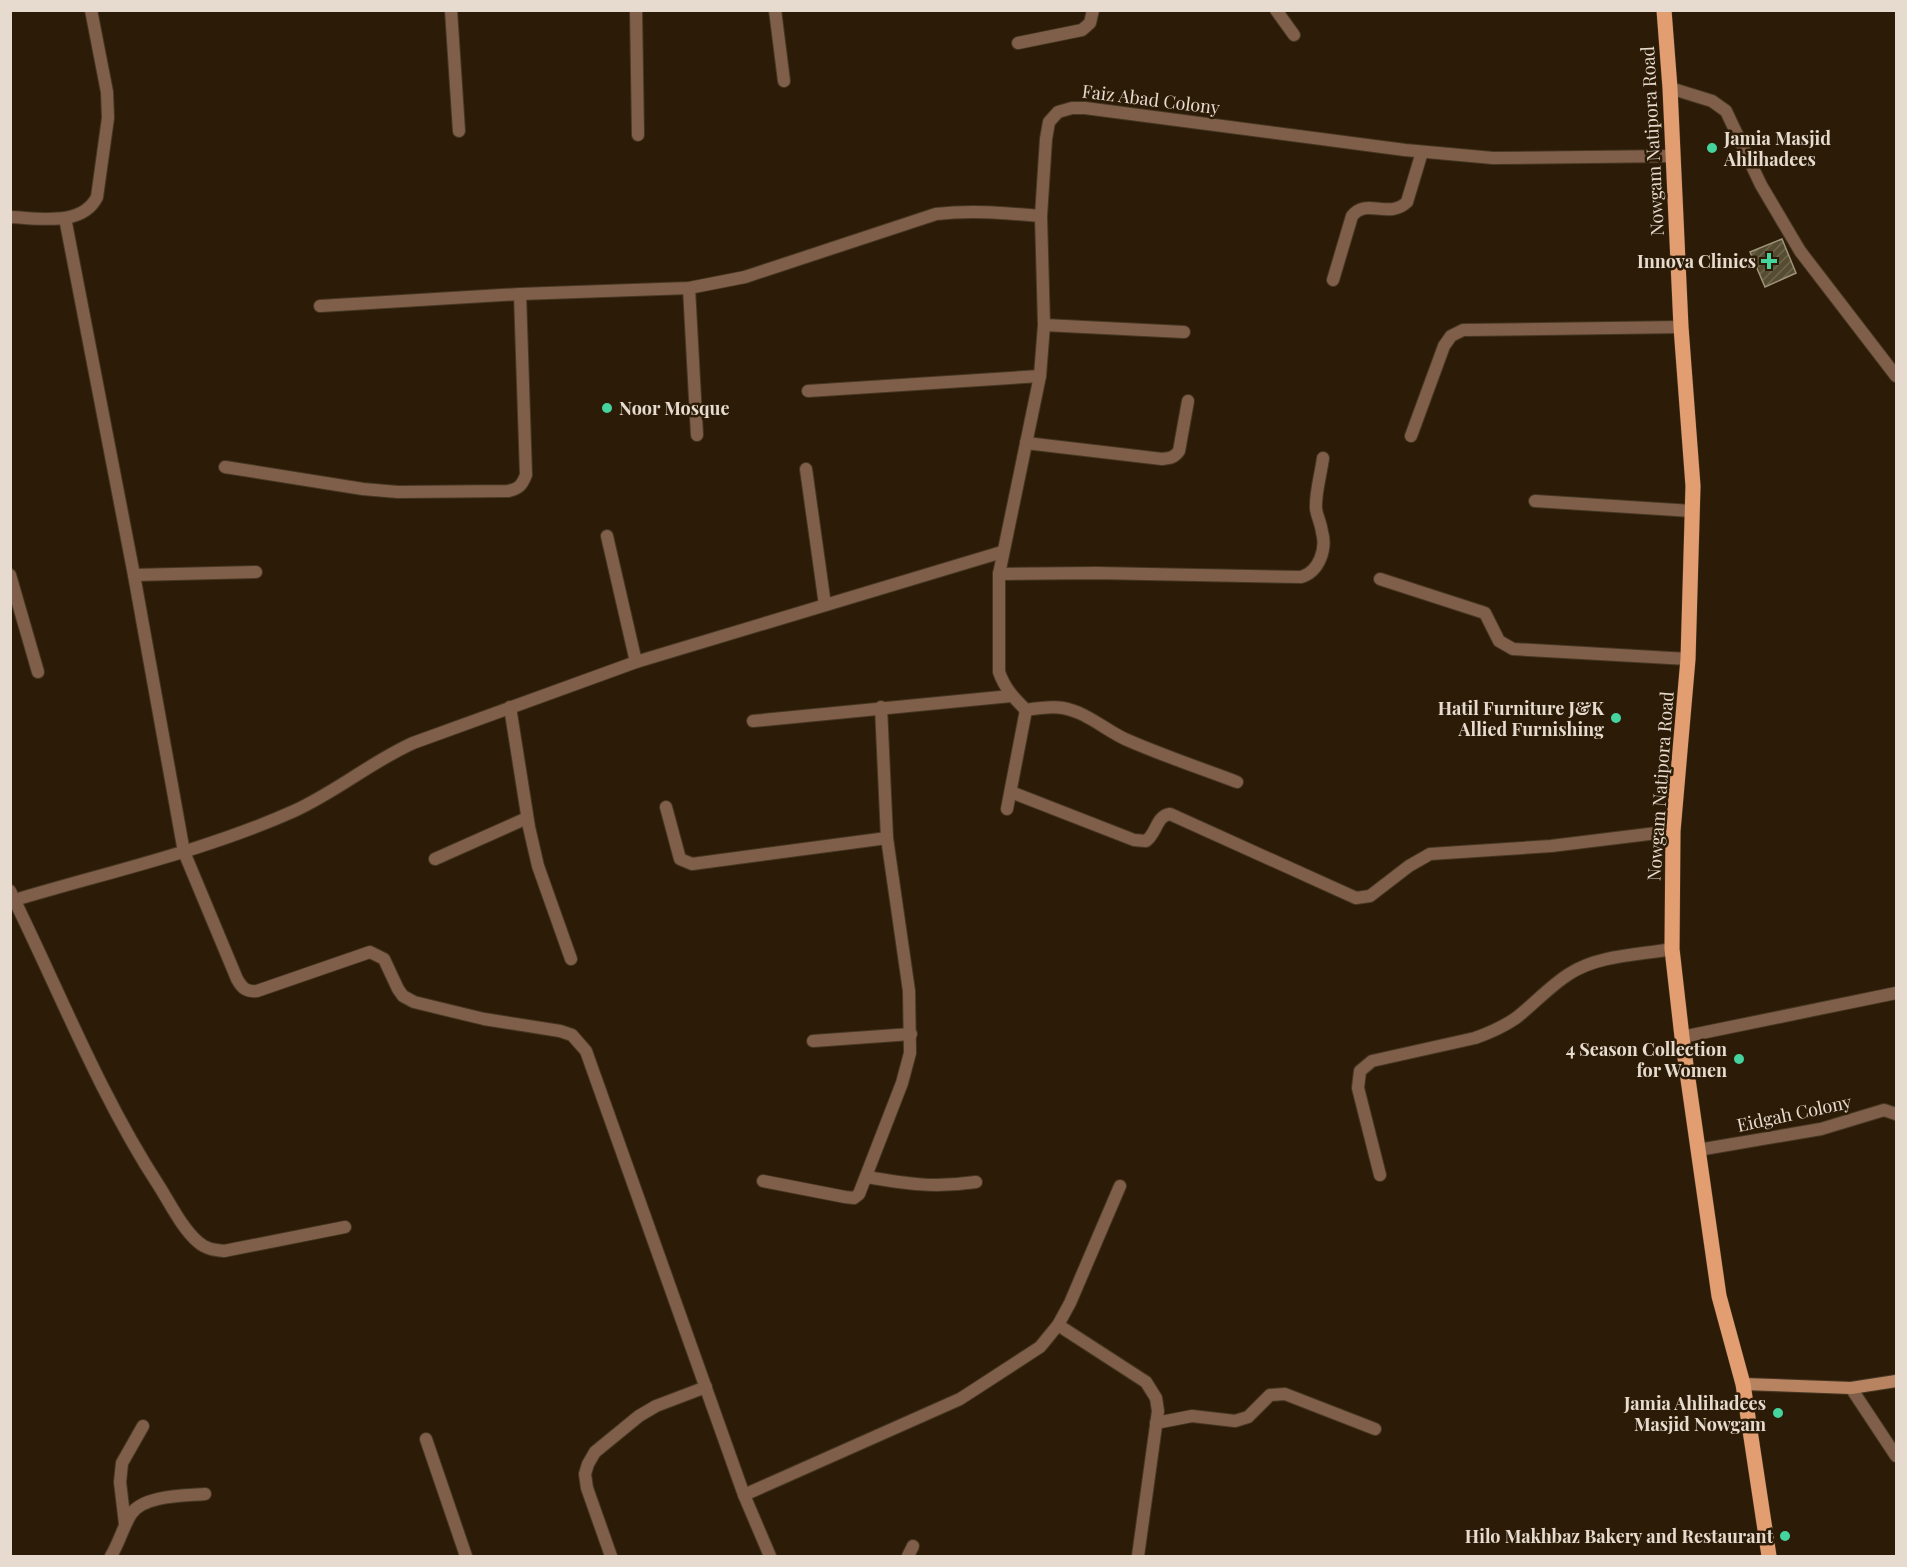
<svg xmlns="http://www.w3.org/2000/svg" width="1907" height="1567" font-family="'Playfair Display',serif">
	<style>
		.building { fill: url(#building-hatch); stroke: #9e9478; stroke-width: 1.5 }
		.lines { fill: none; stroke-linecap: round; stroke-linejoin: round }
		.street-casing { stroke: #463723; stroke-width: 14 }
		.secondary-casing { stroke: #463723; stroke-width: 14 }
		.primary-casing { stroke: #463723; stroke-width: 16 }
		.street { stroke: #805f4a; stroke-width: 12 }
		.secondary { stroke: #b78360; stroke-width: 12 }
		.primary { stroke: #e29e71; stroke-width: 15 }
		.poi-dot { fill: #46d49e; stroke: #2c1c07; stroke-width: 2 }
		.labels { text-anchor: middle; dominant-baseline: central; stroke-width: 5; stroke-linejoin: round; paint-order: stroke }
		.street-label { font-size: 18px; fill: #e6dbce; stroke: #2c1c07 }
		.poi-label { font-size: 18px; font-weight: bold; fill: #e6dbce; stroke: #2c1c07; text-anchor: end }
	</style>
	<defs>
		<pattern id="building-hatch" width="6" height="6" patternUnits="userSpaceOnUse" patternTransform="scale(1.5)"><rect width="6" height="6" fill="#554c32"/><path d="M-1 1l2-2M0 6l6-6M5 7l2-2" fill="none" stroke="#6d654e"/></pattern>
	</defs>
	<rect width="100%" height="100%" fill="#2c1c07"/>
	<path class="building" d="M 1782,239 L 1796,273 L 1765,287 L 1750,252 Z"/>
	<g class="lines">
		<g class="street-casing">
			<g id="street">
				<path d="M 451,10 L 459,131"/>
				<path d="M 636,10 L 638,135"/>
				<path d="M 775,10 L 784,81"/>
				<path d="M 1276,10 L 1294,35"/>
				<path d="M 1018,43 L 1082,30 L 1090,23 L 1093,10"/>
				<path d="M 1670,88 L 1712,101 L 1726,111 L 1761,185 L 1800,251 L 1896,376"/>
				<path d="M 10,217 C 39,218 82,227 97,197 L 108,118 L 107,92 L 91,10"/>
				<path d="M 65,218 L 134,575 L 184,852 L 237,979 C 242,988 246,992 257,991 L 370,952 L 384,959 L 398,989 L 403,996 L 414,1002 L 484,1019 L 560,1031 L 572,1035 L 586,1051 L 744,1495 L 770,1556"/>
				<path d="M 1333,280 L 1352,216 C 1367,197 1388,220 1407,202 L 1422,152"/>
				<path d="M 689,288 L 697,435"/>
				<path d="M 320,306 L 520,294 L 689,288 L 745,277 L 936,214 C 972,210 1005,213 1041,216"/>
				<path d="M 1044,325 L 1184,332"/>
				<path d="M 808,391 L 1040,376"/>
				<path d="M 1411,436 L 1444,346 L 1451,336 L 1463,330 L 1681,327"/>
				<path d="M 1026,443 L 1162,459 C 1170,458 1174,458 1179,451 L 1188,401"/>
				<path d="M 225,467 L 363,489 L 398,492 L 508,491 C 519,489 522,485 526,475 L 520,294"/>
				<path d="M 806,469 L 825,605"/>
				<path d="M 1535,501 L 1692,511"/>
				<path d="M 607,536 L 636,662"/>
				<path d="M 999,574 L 1096,573 L 1301,577 C 1319,572 1327,549 1322,532 C 1321,524 1317,516 1316,509 C 1315,493 1321,474 1323,458"/>
				<path d="M 10,575 L 38,672"/>
				<path d="M 134,575 L 256,572"/>
				<path d="M 1380,579 L 1485,613 L 1499,641 L 1513,649 L 1688,659"/>
				<path d="M 510,707 L 529,827 L 538,866 L 571,959"/>
				<path d="M 1026,710 C 1014,698 1005,689 999,672 L 999,574 L 1040,376 L 1044,325 L 1041,216 L 1046,139 L 1049,122 L 1058,112 L 1072,108 L 1085,108 L 1405,150 L 1493,158 L 1673,156"/>
				<path d="M 1026,710 C 1038,708 1051,706 1063,708 C 1086,712 1104,729 1125,739 C 1161,755 1200,768 1237,782"/>
				<path d="M 753,721 L 1011,696"/>
				<path d="M 1011,792 L 1134,840 L 1146,841 C 1157,833 1156,816 1170,814 L 1356,898 L 1370,896 L 1409,866 L 1430,854 L 1551,846 L 1673,831"/>
				<path d="M 666,807 L 680,859 L 692,864 L 887,838"/>
				<path d="M 1007,809 L 1026,710"/>
				<path d="M 435,859 L 527,818"/>
				<path d="M 10,891 C 59,990 99,1094 159,1186 C 171,1205 182,1228 198,1242 C 206,1249 214,1250 224,1251 L 345,1227"/>
				<path d="M 15,900 C 108,872 205,851 294,811 C 336,792 371,762 413,743 L 636,662 L 1002,552"/>
				<path d="M 1682,1037 L 1896,993"/>
				<path d="M 813,1041 L 911,1034"/>
				<path d="M 1698,1150 L 1821,1129 L 1884,1110 L 1896,1114"/>
				<path d="M 1380,1175 L 1358,1088 L 1360,1071 L 1372,1061 L 1475,1038 C 1489,1033 1503,1027 1516,1018 C 1534,1004 1550,986 1569,974 C 1598,955 1638,955 1672,949"/>
				<path d="M 867,1177 C 908,1184 934,1188 976,1182"/>
				<path d="M 763,1181 L 845,1197 L 854,1198 L 859,1194 L 902,1083 L 910,1053 L 909,991 L 887,838 L 881,707"/>
				<path d="M 1058,1325 L 1146,1382 L 1156,1398 L 1158,1411 L 1138,1556"/>
				<path d="M 1851,1388 L 1896,1456"/>
				<path d="M 1156,1423 L 1192,1416 L 1235,1421 L 1248,1417 L 1270,1395 L 1285,1394 L 1375,1429"/>
				<path d="M 426,1439 L 466,1556"/>
				<path d="M 744,1495 L 960,1399 L 1040,1347 L 1058,1325 L 1070,1303 L 1120,1186"/>
				<path d="M 125,1524 L 120,1482 L 122,1463 L 143,1426"/>
				<path d="M 111,1556 C 119,1543 123,1527 131,1514 C 144,1495 184,1496 205,1494"/>
				<path d="M 611,1556 L 587,1488 L 585,1474 L 588,1464 L 595,1452 L 639,1416 L 656,1406 L 706,1387"/>
				<path d="M 908,1556 L 913,1546"/>
			</g>
		</g>
		<g class="secondary-casing">
			<path id="secondary" d="M 1743,1384 L 1851,1388 L 1896,1381"/>
		</g>
		<g class="primary-casing">
			<path id="primary" d="M 1664,10 L 1670,88 L 1681,327 L 1693,486 L 1688,659 L 1673,831 L 1672,949 L 1682,1037 L 1719,1296 L 1743,1384 L 1769,1556"/>
		</g>
		<use href="#street" class="street"/>
		<use href="#secondary" class="secondary"/>
		<use href="#primary" class="primary"/>
	</g>
	<g class="poi-dot">
		<circle cx="1712" cy="148" r="6"/>
		<path d="M1766 252h6v6h6v6h-6v6h-6v-6h-6v-6h6z"/>
		<circle cx="607" cy="408" r="6"/>
		<circle cx="1616" cy="718" r="6"/>
		<circle cx="1739" cy="1059" r="6"/>
		<circle cx="1778" cy="1413" r="6"/>
		<circle cx="1785" cy="1536" r="6"/>
	</g>
	<g class="labels">
		<g class="street-label">
			<text transform="translate(1151 99) rotate(7)">Faiz Abad Colony</text>
			<text transform="translate(1652 141) rotate(-93)">Nowgam Natipora Road</text>
			<text transform="translate(1660 786) rotate(-86)">Nowgam Natipora Road</text>
			<text transform="translate(1794 1113) rotate(-12)">Eidgah Colony</text>
		</g>
		<g class="poi-label">
			<text x="1724" y="138" text-anchor="start">Jamia Masjid<tspan x="1724" dy="21">Ahlihadees</tspan></text>
			<text x="1756" y="261">Innova Clinics</text>
			<text x="619" y="408" text-anchor="start">Noor Mosque</text>
			<text x="1604" y="708">Hatil Furniture J&amp;K<tspan x="1604" dy="21">Allied Furnishing</tspan></text>
			<text x="1727" y="1049">4 Season Collection<tspan x="1727" dy="21">for Women</tspan></text>
			<text x="1766" y="1403">Jamia Ahlihadees<tspan x="1766" dy="21">Masjid Nowgam</tspan></text>
			<text x="1773" y="1536">Hilo Makhbaz Bakery and Restaurant</text>
		</g>
	</g>
	<rect width="1907" height="1567" fill="none" stroke="#e6dbce" stroke-width="24"/>
</svg>
